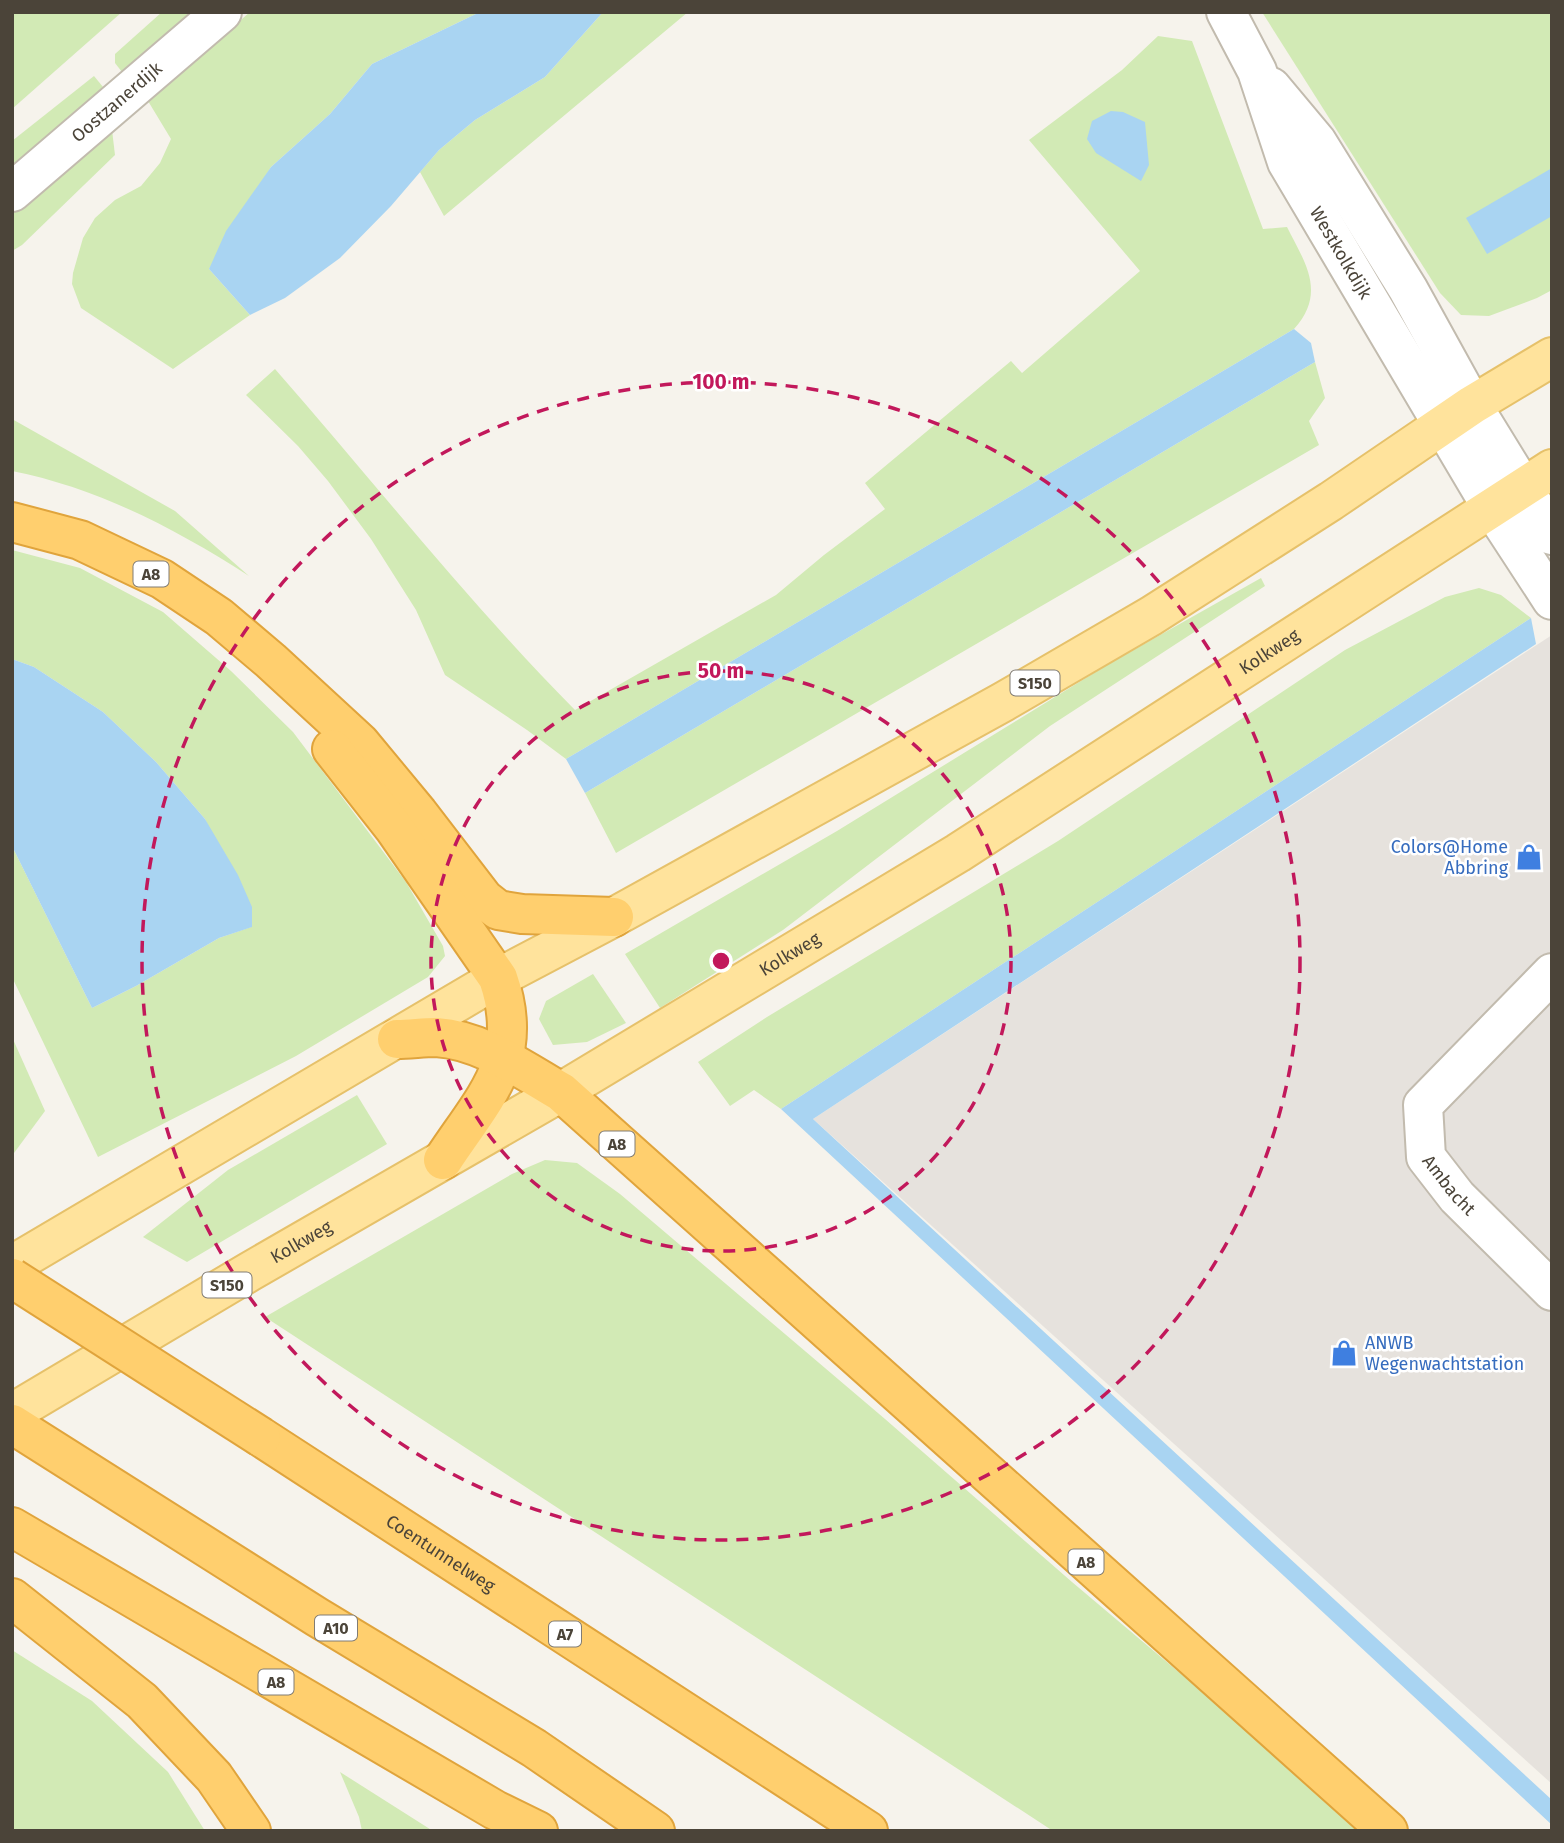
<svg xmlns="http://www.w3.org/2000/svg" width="1564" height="1843" font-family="'Fira Sans',sans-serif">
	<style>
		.industrial { fill: #e6e2dd }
		.green { fill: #d2eab5 }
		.water { fill: #a9d4f2 }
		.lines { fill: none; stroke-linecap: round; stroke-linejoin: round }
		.minor-casing { stroke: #c2bbae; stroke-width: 42 }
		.major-casing { stroke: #e6c16a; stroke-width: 42 }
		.highway-casing { stroke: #e0a43c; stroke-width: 42 }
		.minor { stroke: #fff; stroke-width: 38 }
		.major { stroke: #ffe39c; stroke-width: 38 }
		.highway { stroke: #ffcf6e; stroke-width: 38 }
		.highway-bridge-casing { stroke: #e0a43c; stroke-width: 42; stroke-linecap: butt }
		.highway-bridge { stroke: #ffcf6e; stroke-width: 38 }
		.ring { fill: none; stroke: #c2185b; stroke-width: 3.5; stroke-dasharray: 12 9 }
		.labels { text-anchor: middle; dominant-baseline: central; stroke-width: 5; stroke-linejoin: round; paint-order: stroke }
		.shield { fill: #fff; stroke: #817c74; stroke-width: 2 }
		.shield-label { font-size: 16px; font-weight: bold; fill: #4b4439 }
		.street-label { font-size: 18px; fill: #4b4439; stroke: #fff }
		.shop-label { font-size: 18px; fill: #366cbe; stroke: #fff; text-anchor: end }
		.centre { fill: #c2185b; stroke: #fff; stroke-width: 3.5 }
		.ring-label { font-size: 21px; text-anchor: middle; font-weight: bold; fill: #c2185b; stroke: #fff; stroke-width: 5; stroke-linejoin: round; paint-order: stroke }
	</style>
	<rect width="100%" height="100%" fill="#f6f3ec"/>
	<path class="industrial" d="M 1552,635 L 1552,1784 L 813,1119 Z"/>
	<g class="green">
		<path d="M 12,12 L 122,12 L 12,109 Z"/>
		<path d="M 162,12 L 191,12 L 122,72 L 115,63 L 115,54 Z"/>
		<path d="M 250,12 L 480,12 L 372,64 L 330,114 L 271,167 L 209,269 L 250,315 L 173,369 L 81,308 L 72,284 L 73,273 L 83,238 L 95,218 L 115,200 L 141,186 L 160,163 L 171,139 L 148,101 Z"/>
		<path d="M 603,12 L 688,12 L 444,216 L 420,172 L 439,150 L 475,120 L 545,77 Z"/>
		<path d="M 1262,12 L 1552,12 L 1552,290 L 1537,298 L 1489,316 L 1461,315 L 1440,293 Z"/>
		<path d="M 1158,36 L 1192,41 L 1263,229 L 1287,227 C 1305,263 1327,292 1294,329 L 566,759 L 527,730 L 445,675 L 416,610 L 371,539 L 328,481 L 298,446 L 246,395 L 275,369 C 375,483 468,602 575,710 L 776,595 L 824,555 L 885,509 L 865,483 L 1011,361 L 1022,373 L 1140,271 L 1029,140 L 1122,70 Z"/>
		<path d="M 94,76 L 103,87 L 63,124 L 12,165 L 12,141 Z"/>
		<path d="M 112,130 L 115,155 L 22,245 L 12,251 L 12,205 Z"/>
		<path d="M 1315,362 L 1325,398 L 1309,421 L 1319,445 L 616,853 L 585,793 Z"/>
		<path d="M 12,419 L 175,511 L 249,576 C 176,529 98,488 12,471 Z"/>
		<path d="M 12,550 L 80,568 L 163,612 L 231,671 L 293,732 L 406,882 L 443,946 L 445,956 L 428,977 L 296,1056 L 98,1157 L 12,977 L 12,846 L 92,1008 L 136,986 L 219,938 L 251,927 L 205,819 L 156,762 L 103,712 L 34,667 L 12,659 Z"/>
		<path d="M 1261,578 L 1265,586 L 1050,726 L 783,930 L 660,1008 L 625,954 L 837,831 L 1107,665 Z"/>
		<path d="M 1479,588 L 1501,595 L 1531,618 L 781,1109 L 754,1090 L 730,1106 L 698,1062 L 767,1017 L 1058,841 L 1345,650 L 1445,597 Z"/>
		<path d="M 593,974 L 626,1023 L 587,1042 L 553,1045 L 539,1019 L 546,1001 Z"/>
		<path d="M 12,1037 L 45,1111 L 14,1153 L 12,1151 Z"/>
		<path d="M 357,1095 L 387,1144 L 187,1262 L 143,1237 L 228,1170 Z"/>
		<path d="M 545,1160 L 577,1163 L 620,1194 L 885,1419 L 1072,1582 L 1367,1831 L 1053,1831 L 265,1317 L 512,1174 Z"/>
		<path d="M 12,1650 L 92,1701 L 168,1772 L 205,1831 L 12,1831 Z"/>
		<path d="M 340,1772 L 433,1831 L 362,1831 L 359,1817 Z"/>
	</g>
	<g class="water">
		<path d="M 480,12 L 603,12 L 545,77 L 475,120 L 439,150 L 391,206 L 340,258 L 285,298 L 250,315 L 209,269 L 226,231 L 271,167 L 330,114 L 372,64 Z"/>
		<path d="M 1111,111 L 1123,112 L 1145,122 L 1149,165 L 1141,181 L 1096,153 L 1087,139 L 1092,121 Z"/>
		<path d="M 1552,168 L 1552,216 L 1487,254 L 1466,218 Z"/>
		<path d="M 1294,329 L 1311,343 L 1315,362 L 585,793 L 566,759 Z"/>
		<path d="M 1531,618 L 1536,644 L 813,1119 L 1552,1800 L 1552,1825 L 781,1109 Z"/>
		<path d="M 12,659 L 34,667 L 103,712 L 156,762 L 205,819 L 238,875 L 252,907 L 252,927 L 219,938 L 136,986 L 92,1008 L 12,846 Z"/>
	</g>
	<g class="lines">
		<g class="minor-casing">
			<g id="minor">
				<path id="s1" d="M 1226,12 L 1257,71 L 1287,162 L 1492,508 L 1552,600"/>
				<path d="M 1271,87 L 1317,142 L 1408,289 L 1472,405 L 1552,535"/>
				<path id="s2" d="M 12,192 L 222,12"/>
				<path id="s3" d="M 1552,973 L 1423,1105 L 1426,1157 L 1457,1197 L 1552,1291"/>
			</g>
		</g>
		<g class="major-casing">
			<g id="major">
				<path d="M 12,1265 L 498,978 L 614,917 L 1003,702 L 1151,616 L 1331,501 L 1472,405 L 1552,357"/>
				<path id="s4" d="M 12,1413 L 249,1272 L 561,1092 L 958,853 L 1552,469"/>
			</g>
		</g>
		<g class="highway-casing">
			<g id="highway">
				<path d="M 12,522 L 80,540 L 162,579 L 219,617 L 271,661 L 360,743 L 418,813 L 484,899 L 498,910 L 522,914 L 614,917"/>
				<path d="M 332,749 L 394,828 L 498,978 C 526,1060 485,1096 443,1160"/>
				<path d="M 397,1039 C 410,1039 423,1037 436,1037 C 482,1040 523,1070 561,1092 L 1388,1831"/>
				<path d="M 12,1424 L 317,1617 L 534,1748 L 655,1831"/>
				<path id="s5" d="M 261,1437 L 868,1831"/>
				<path d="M 12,1527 L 495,1810 L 538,1831"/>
				<path d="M 12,1598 L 142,1701 L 214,1777 L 251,1831"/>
			</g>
		</g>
		<use href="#minor" class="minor"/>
		<use href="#major" class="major"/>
		<use href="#highway" class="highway"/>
		<g class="highway-bridge-casing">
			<path id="highway-bridge" d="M 12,1278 L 261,1437"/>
		</g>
		<use href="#highway-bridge" class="highway-bridge"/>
	</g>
	<g class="ring">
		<circle cx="721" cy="961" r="290"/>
		<circle cx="721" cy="961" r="579"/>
	</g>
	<defs>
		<g id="shop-bare" transform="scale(2.1)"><path d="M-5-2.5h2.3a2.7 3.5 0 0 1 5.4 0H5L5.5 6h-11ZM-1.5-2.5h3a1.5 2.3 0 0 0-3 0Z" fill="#3f7fe0" stroke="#fff" stroke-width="2.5" paint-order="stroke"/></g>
	</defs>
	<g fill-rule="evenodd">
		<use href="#shop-bare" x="1529" y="857"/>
		<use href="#shop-bare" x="1344" y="1353"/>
	</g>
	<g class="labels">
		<g class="shield">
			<rect x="133.5" y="561.5" width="35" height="25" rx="5"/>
			<rect x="1010.5" y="670.5" width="49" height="25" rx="5"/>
			<rect x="599.5" y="1131.5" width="35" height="25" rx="5"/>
			<rect x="202.5" y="1272.5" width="49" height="25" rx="5"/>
			<rect x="1068.5" y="1549.5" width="35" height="25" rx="5"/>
			<rect x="315" y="1615.5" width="42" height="25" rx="5"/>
			<rect x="549" y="1621.5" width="32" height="25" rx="5"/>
			<rect x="258.5" y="1669.5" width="35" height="25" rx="5"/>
		</g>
		<g class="shield-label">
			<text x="151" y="574">A8</text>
			<text x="1035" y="683">S150</text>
			<text x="617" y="1144">A8</text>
			<text x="227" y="1285">S150</text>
			<text x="1086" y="1562">A8</text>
			<text x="336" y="1628">A10</text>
			<text x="565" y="1634">A7</text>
			<text x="276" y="1682">A8</text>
		</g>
		<g class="street-label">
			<text stroke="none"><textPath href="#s2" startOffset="138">Oostzanerdijk</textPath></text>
			<text stroke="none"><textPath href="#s1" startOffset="268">Westkolkdijk</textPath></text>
			<text stroke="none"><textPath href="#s4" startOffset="1470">Kolkweg</textPath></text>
			<text stroke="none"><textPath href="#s4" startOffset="903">Kolkweg</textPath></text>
			<text stroke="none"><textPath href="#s3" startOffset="273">Ambacht</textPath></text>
			<text stroke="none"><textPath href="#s4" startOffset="336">Kolkweg</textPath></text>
			<text stroke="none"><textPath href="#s5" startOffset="214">Coentunnelweg</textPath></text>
		</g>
		<g class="shop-label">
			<text x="1508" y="847">Colors@Home<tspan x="1508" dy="21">Abbring</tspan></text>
			<text x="1365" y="1343" text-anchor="start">ANWB<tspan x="1365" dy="21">Wegenwachtstation</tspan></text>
		</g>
	</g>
	<circle cx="721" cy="961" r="10" class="centre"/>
	<g class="ring-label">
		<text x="721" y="389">100 m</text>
		<text x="721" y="678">50 m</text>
	</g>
	<rect width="1564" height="1843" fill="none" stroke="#4b4439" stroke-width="28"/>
</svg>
